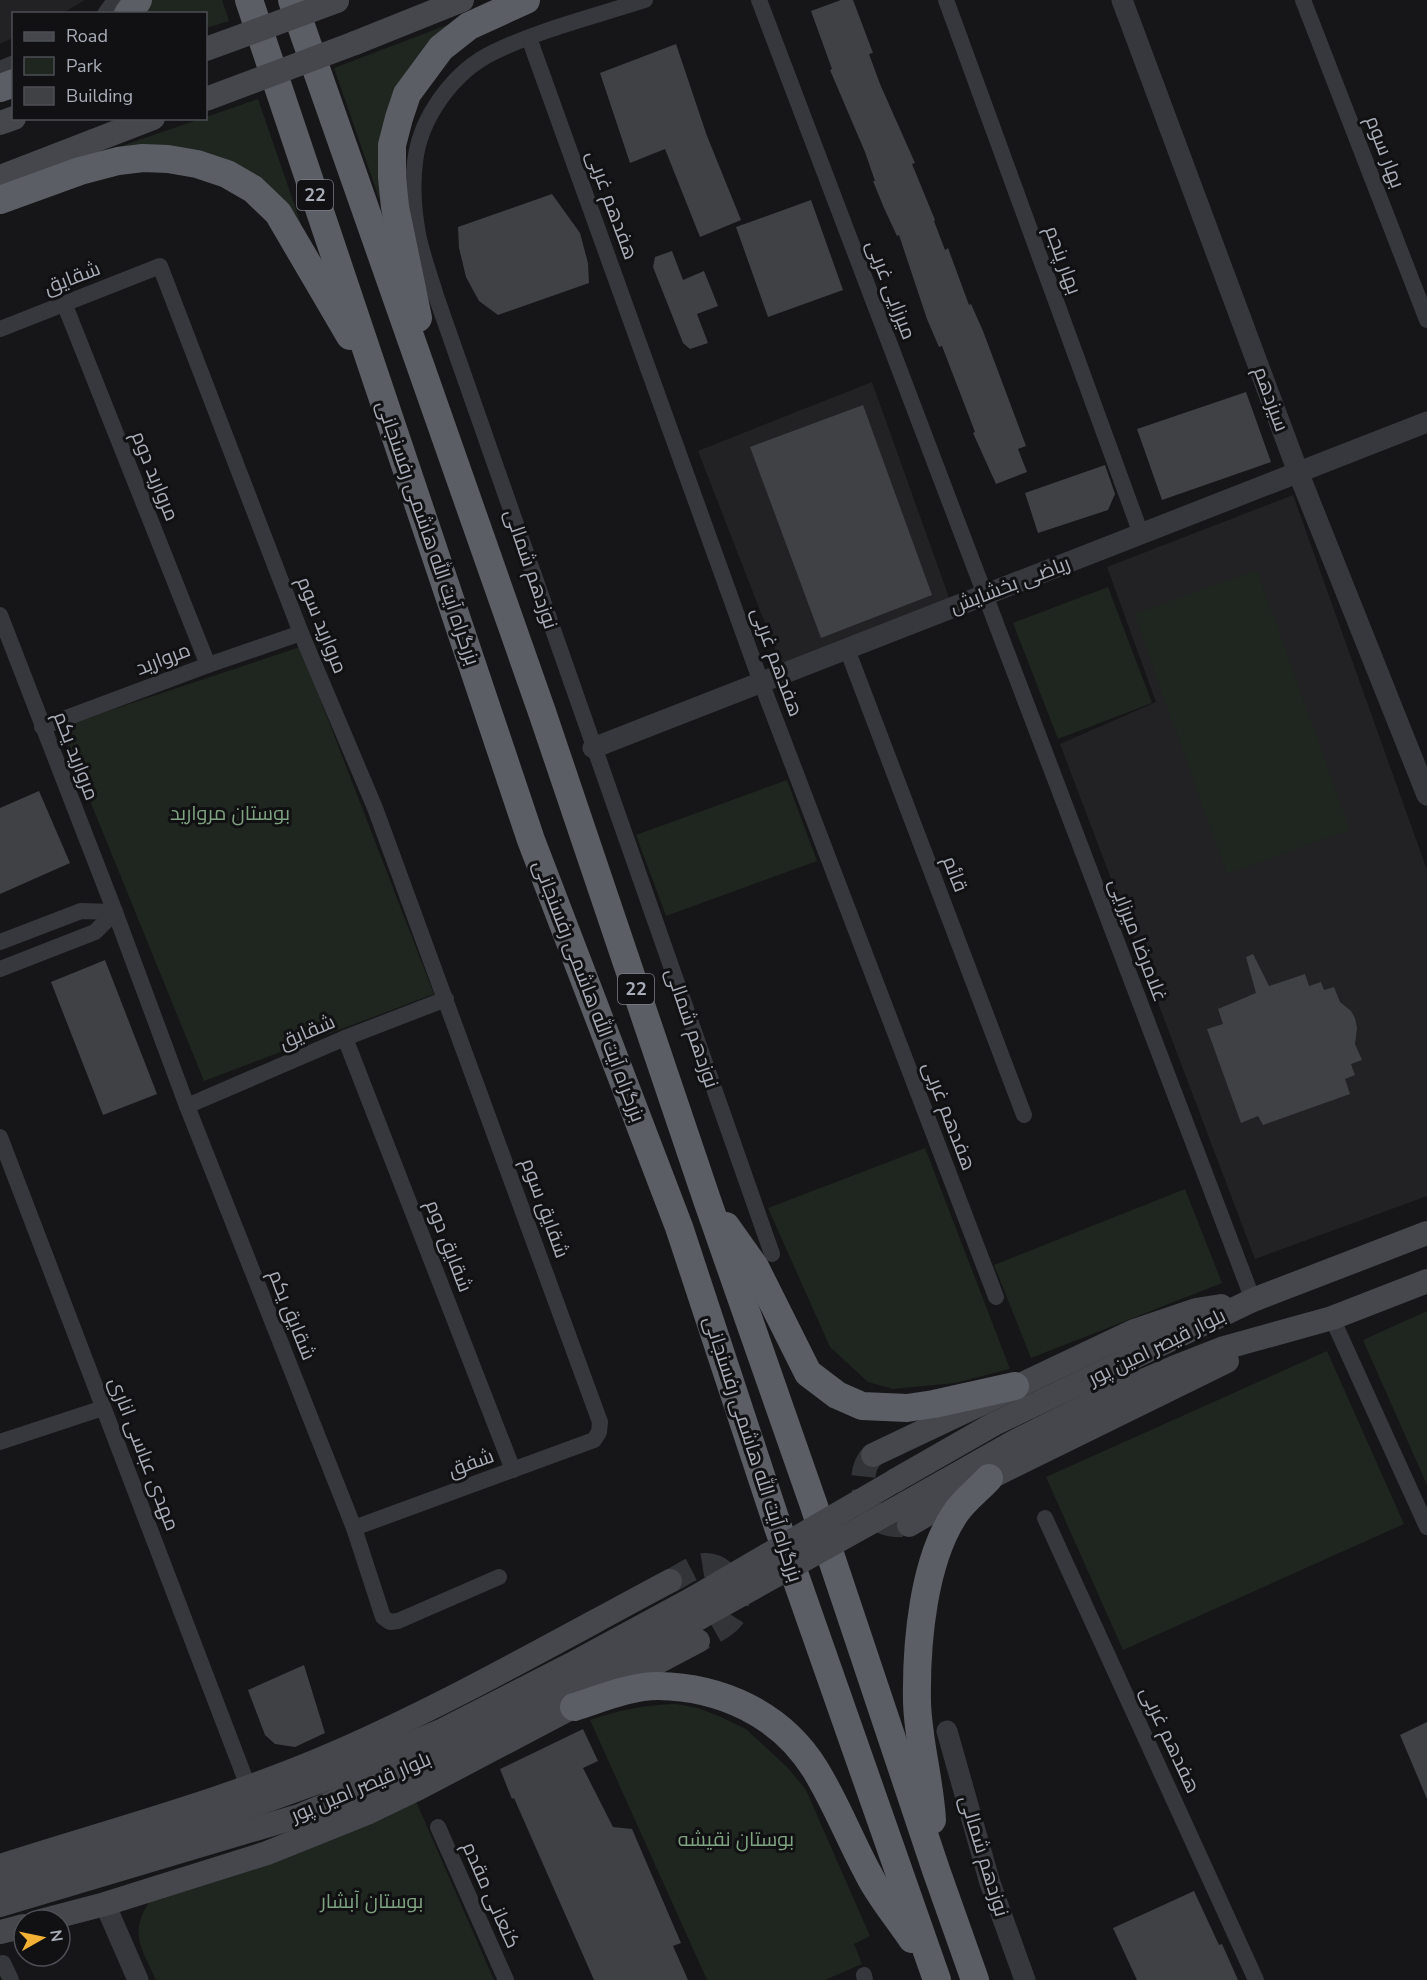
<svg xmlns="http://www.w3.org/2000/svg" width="1427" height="1980" font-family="'Nunito Sans',Cairo,sans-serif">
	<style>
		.built { fill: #222225 }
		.green { fill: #1e261f }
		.building { fill: #404145 }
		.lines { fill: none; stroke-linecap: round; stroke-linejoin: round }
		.secondary-tunnel { stroke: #333438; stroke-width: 24; stroke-dasharray: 24 12; stroke-linecap: butt }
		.minor { stroke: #37383d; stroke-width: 16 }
		.tertiary { stroke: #37383d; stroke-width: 21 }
		.secondary { stroke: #45474d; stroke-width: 24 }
		.trunk { stroke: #5b5e65; stroke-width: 28 }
		.secondary-bridge { stroke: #45474d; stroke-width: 24 }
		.labels { text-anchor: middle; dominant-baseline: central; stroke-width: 6; stroke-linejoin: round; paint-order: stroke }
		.shield { fill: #111113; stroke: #7b7e86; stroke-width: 1.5 }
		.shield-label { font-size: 18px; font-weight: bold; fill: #a8adb8 }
		.street-label { font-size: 20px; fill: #a8adb8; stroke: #111113 }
		.park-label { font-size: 20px; fill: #7fa381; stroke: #111113 }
	</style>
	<rect width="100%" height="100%" fill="#161618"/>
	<g class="built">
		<path d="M 0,0 L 85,0 L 63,13 L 14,14 L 13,38 L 0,44 Z"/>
		<path d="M 872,382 L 951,603 L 782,667 L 698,451 Z"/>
		<path d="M 1293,495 L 1427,870 L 1427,1196 L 1255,1259 L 1060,744 L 1156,702 L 1107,567 Z"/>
	</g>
	<g class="green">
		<path d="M 147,0 L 222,0 L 229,21 L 206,28 L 206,14 L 137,14 Z"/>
		<path d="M 468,17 L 404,83 L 399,256 L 334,68 Z"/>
		<path d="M 258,99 L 321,282 L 253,180 L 72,163 L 200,119 L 206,118 L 206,117 Z"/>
		<path d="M 1257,570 L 1350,830 L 1227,874 L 1134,614 Z"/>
		<path d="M 1108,587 L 1152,703 L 1058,739 L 1013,623 Z"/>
		<path d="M 300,647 L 434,994 L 204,1081 L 60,727 Z"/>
		<path d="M 787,780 L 817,861 L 666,916 L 636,835 Z"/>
		<path d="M 925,1148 L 1010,1369 L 955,1383 L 893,1389 L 868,1382 L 830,1347 L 768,1208 Z"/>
		<path d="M 1185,1189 L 1222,1283 L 1031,1358 L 994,1265 Z"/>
		<path d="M 1427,1311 L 1427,1485 L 1363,1340 Z"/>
		<path d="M 1327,1351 L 1404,1524 L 1123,1650 L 1046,1477 Z"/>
		<path d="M 676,1704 L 698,1708 L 721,1717 L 746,1729 L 788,1768 L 806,1790 L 870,1936 L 854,1944 L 862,1964 L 825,1980 L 707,1980 L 590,1720 C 618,1710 646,1705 676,1704 Z"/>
		<path d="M 415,1799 L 494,1980 L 156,1980 C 141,1947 128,1933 151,1899 Z"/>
	</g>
	<g class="building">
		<path d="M 841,0 L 853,0 L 873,53 L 869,54 L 880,84 L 915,163 L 912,164 L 935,220 L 934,221 L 945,250 L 948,248 L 969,305 L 971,304 L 983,331 L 1026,446 L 1018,449 L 1027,472 L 996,484 L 973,433 L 975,432 L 942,346 L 939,347 L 927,319 L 899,235 L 897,236 L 884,208 L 873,181 L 875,181 L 865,152 L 830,70 L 832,69 L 811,11 Z"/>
		<path d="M 676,44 L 707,136 L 741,220 L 700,237 L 665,149 L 630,163 L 600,73 Z"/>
		<path d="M 552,194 L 580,233 L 588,263 L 589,283 L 498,315 L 479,301 L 466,277 L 459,248 L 458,227 Z"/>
		<path d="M 811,200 L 843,290 L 768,317 L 736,227 Z"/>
		<path d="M 672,251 L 683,280 L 704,271 L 718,306 L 697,314 L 708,343 L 690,349 L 683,343 L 653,267 L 655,257 Z"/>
		<path d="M 1246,392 L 1271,462 L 1162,500 L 1137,429 Z"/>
		<path d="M 863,405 L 932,595 L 821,638 L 750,447 Z"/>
		<path d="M 1105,465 L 1115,494 L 1108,510 L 1038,533 L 1025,493 Z"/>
		<path d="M 39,791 L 70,863 L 0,894 L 0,808 Z"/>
		<path d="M 1253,954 L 1269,986 L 1305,974 L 1309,986 L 1321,982 L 1324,990 L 1334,987 L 1340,1002 L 1351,1011 L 1355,1018 L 1357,1028 L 1355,1044 L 1362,1060 L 1351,1064 L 1355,1075 L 1345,1079 L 1350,1094 L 1263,1125 L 1258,1116 L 1241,1123 L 1207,1029 L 1223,1024 L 1218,1009 L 1256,993 L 1246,957 Z"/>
		<path d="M 105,960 L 157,1094 L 103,1115 L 51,982 Z"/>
		<path d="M 304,1665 L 325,1733 L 295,1747 L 275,1744 L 265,1735 L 248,1690 Z"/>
		<path d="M 1427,1722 L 1427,1799 L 1400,1735 Z"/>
		<path d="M 583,1729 L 598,1761 L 583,1768 L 613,1827 L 632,1829 L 681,1943 L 673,1946 L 688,1980 L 594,1980 L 514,1798 L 512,1799 L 500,1769 Z"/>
		<path d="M 1194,1891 L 1219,1945 L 1222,1944 L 1238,1980 L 1137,1980 L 1113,1928 Z"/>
	</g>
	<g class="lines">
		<g class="secondary-tunnel">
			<path d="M 873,1455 C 855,1472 863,1512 885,1523 C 892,1526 901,1525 909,1525"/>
			<path d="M 670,1581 C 679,1577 696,1565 704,1565 C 728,1563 746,1598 733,1617 C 725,1628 709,1634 698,1641"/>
		</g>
		<g class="minor">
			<path d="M 645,0 C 595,16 542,29 494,52 C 454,71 420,117 415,162 C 412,185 414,212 418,234 C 422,255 430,275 436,296 L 772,1254"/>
			<path d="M 759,0 L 1253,1300"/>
			<path d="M 946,0 L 1141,534"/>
			<path d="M 1303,0 L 1427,320"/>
			<path d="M 105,14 L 115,0"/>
			<path d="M 529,38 L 761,682 L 996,1297"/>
			<path d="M 0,69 L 14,63"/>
			<path d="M 64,303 L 208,665"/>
			<path d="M 0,329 L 160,266 L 301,633 L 375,808 L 600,1422 L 599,1432 L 594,1440 L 354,1528"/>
			<path d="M 0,615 L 115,912 L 187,1106 L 354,1528 L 383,1617 L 390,1622 L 398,1621 L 499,1577"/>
			<path d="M 847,649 L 1024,1115"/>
			<path d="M 42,727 L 208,665 L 301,633"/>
			<path d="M 0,942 L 81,911 L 115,912"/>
			<path d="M 0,969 L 95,932 L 115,912"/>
			<path d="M 345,1038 L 513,1470"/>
			<path d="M 187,1106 L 345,1038 L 446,999"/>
			<path d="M 0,1137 L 248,1786"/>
			<path d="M 1332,1318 L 1427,1527"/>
			<path d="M 0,1442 L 103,1408"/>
			<path d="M 1045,1518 L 1256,1980"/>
			<path d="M 438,1827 L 506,1980"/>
			<path d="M 3,1963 L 11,1980"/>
			<path d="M 864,1975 L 865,1980"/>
		</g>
		<g class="tertiary">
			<path d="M 1122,0 L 1298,472 L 1427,795"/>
			<path d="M 593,748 L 1427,422"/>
			<path d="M 947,1731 L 990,1883 L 1025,1980"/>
			<path d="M 105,1904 L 138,1980"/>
		</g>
		<g class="secondary">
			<path d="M 355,43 L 462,0"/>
			<path d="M 0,123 L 14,118"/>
			<path d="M 0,177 L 153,118"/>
			<path d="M 873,1455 L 1134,1331 L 1196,1310 L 1221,1306"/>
			<path d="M 896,1480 L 994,1424 L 1253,1300 L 1427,1233"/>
			<path d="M 906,1503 L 1014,1442 L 1096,1401 L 1173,1368 L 1224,1348 L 1332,1318 L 1427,1281"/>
			<path d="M 909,1525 L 989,1478 L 1227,1361"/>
			<path d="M 0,1866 C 112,1830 227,1800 335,1753 C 450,1703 559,1640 670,1581"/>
			<path d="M 0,1883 L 257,1804 L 332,1777 L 443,1730 L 572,1664 L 692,1599"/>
			<path d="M 0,1905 L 299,1816 L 395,1776 L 496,1727 L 576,1686 L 701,1617"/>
			<path d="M 44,1920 L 105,1904 L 267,1853 L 369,1812 L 419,1788 L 698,1641"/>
			<path d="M 0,1932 L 24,1926"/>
		</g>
		<g class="trunk">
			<path d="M 249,0 L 531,840 L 679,1227 L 778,1527 L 937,1980"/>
			<path d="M 292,0 L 542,712 L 707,1200 L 813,1503 L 936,1870 L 975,1980"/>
			<path d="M 128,14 L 138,0"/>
			<path d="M 0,88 L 14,83"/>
			<path d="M 0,200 L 80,171 L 118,161 L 143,158 L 168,159 L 197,164 L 227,174 L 253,189 L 278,213 L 350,336"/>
			<path d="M 418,318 L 395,207 L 392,177 L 392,145 L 399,118 L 407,94 L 441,48 L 469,26 L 526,0"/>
			<path d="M 726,1226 L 755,1267 L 808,1373 L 837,1395 L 862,1406 L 907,1408 L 934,1404 L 1015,1386"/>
			<path d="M 574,1707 C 600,1699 630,1686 658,1686 C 721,1687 781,1714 815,1769 C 836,1803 850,1840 869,1875 C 880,1897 898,1918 912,1939"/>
			<path d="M 932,1820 C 930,1781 918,1741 917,1702 C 916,1644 923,1559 957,1511 C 966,1499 979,1489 989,1478"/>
		</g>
		<g class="secondary-bridge">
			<path d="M 206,49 L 337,1"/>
			<path d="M 206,99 L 355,43"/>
			<path d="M 692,1599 L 896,1480"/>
			<path d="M 701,1617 L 906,1503"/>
		</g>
	</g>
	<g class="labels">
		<g class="shield">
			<rect x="297" y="180" width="36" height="30" rx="4.5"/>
			<rect x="618" y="974" width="36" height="30" rx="4.5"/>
		</g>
		<g class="shield-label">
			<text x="315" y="195">22</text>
			<text x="636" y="989">22</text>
		</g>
		<g class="street-label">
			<text transform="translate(1385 152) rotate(69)">بهار سوم</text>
			<text transform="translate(612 205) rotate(70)">هفدهم غربی</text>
			<text transform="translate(1063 260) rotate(70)">بهار پنجم</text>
			<text transform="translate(72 278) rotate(-21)">شقایق</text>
			<text transform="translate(891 290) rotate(69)">میرزایی غربی</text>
			<text transform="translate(1271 399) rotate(70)">سیزدهم</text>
			<text transform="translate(155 476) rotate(68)">مروارید دوم</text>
			<text transform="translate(428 533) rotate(71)">بزرگراه آیت الله هاشمی رفسنجانی</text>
			<text transform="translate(531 569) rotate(71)">نوزدهم شمالی</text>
			<text transform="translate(1010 585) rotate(-21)">ریاضی بخشایش</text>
			<text transform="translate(322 625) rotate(68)">مروارید سوم</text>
			<text transform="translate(163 659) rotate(-21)">مروارید</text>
			<text transform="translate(777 662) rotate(70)">هفدهم غربی</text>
			<text transform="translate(76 756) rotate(69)">مروارید یکم</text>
			<text transform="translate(955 874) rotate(69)">قائم</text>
			<text transform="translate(1138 940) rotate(69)">غلامرضا میرزایی</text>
			<text transform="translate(589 991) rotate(69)">بزرگراه آیت الله هاشمی رفسنجانی</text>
			<text transform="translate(692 1028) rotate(71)">نوزدهم شمالی</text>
			<text transform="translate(307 1032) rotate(-23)">شقایق</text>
			<text transform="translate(949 1116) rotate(69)">هفدهم غربی</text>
			<text transform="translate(545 1208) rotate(70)">شقایق سوم</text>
			<text transform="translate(449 1246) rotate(69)">شقایق دوم</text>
			<text transform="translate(292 1315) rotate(68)">شقایق یکم</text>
			<text transform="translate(1157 1347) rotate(-26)">بلوار قیصر امین پور</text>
			<text transform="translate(753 1449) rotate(72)">بزرگراه آیت الله هاشمی رفسنجانی</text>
			<text transform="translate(144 1454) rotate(69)">مهدی عباسی اناری</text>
			<text transform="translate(471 1463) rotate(-20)">شفق</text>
			<text transform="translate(1170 1740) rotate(65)">هفدهم غربی</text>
			<text transform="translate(361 1787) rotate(-23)">بلوار قیصر امین پور</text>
			<text transform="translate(984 1856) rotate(73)">نوزدهم شمالی</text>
			<text transform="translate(491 1895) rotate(66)">کنعانی مقدم</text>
		</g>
		<g class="park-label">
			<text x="230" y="813">بوستان مروارید</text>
			<text x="736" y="1839">بوستان نقیشه</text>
			<text x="372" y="1901">بوستان آبشار</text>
		</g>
	</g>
	<rect x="12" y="12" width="195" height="108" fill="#111113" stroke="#4d4f55" stroke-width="1.5"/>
	<rect x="24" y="32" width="30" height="9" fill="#45474d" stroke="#4d4f55" stroke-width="1.5"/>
	<text x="66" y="42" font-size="18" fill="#a8adb8">Road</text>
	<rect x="24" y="57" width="30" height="18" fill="#1e261f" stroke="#4d4f55" stroke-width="1.5"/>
	<text x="66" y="72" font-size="18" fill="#a8adb8">Park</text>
	<rect x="24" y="87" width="30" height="18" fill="#404145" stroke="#4d4f55" stroke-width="1.5"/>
	<text x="66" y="102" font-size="18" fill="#a8adb8">Building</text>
	<g transform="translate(42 1938) rotate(81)"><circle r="28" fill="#111113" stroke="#4d4f55" stroke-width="1.5"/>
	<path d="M0-4.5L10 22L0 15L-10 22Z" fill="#f2b134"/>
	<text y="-9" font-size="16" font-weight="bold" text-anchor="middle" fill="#a8adb8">N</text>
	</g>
</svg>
